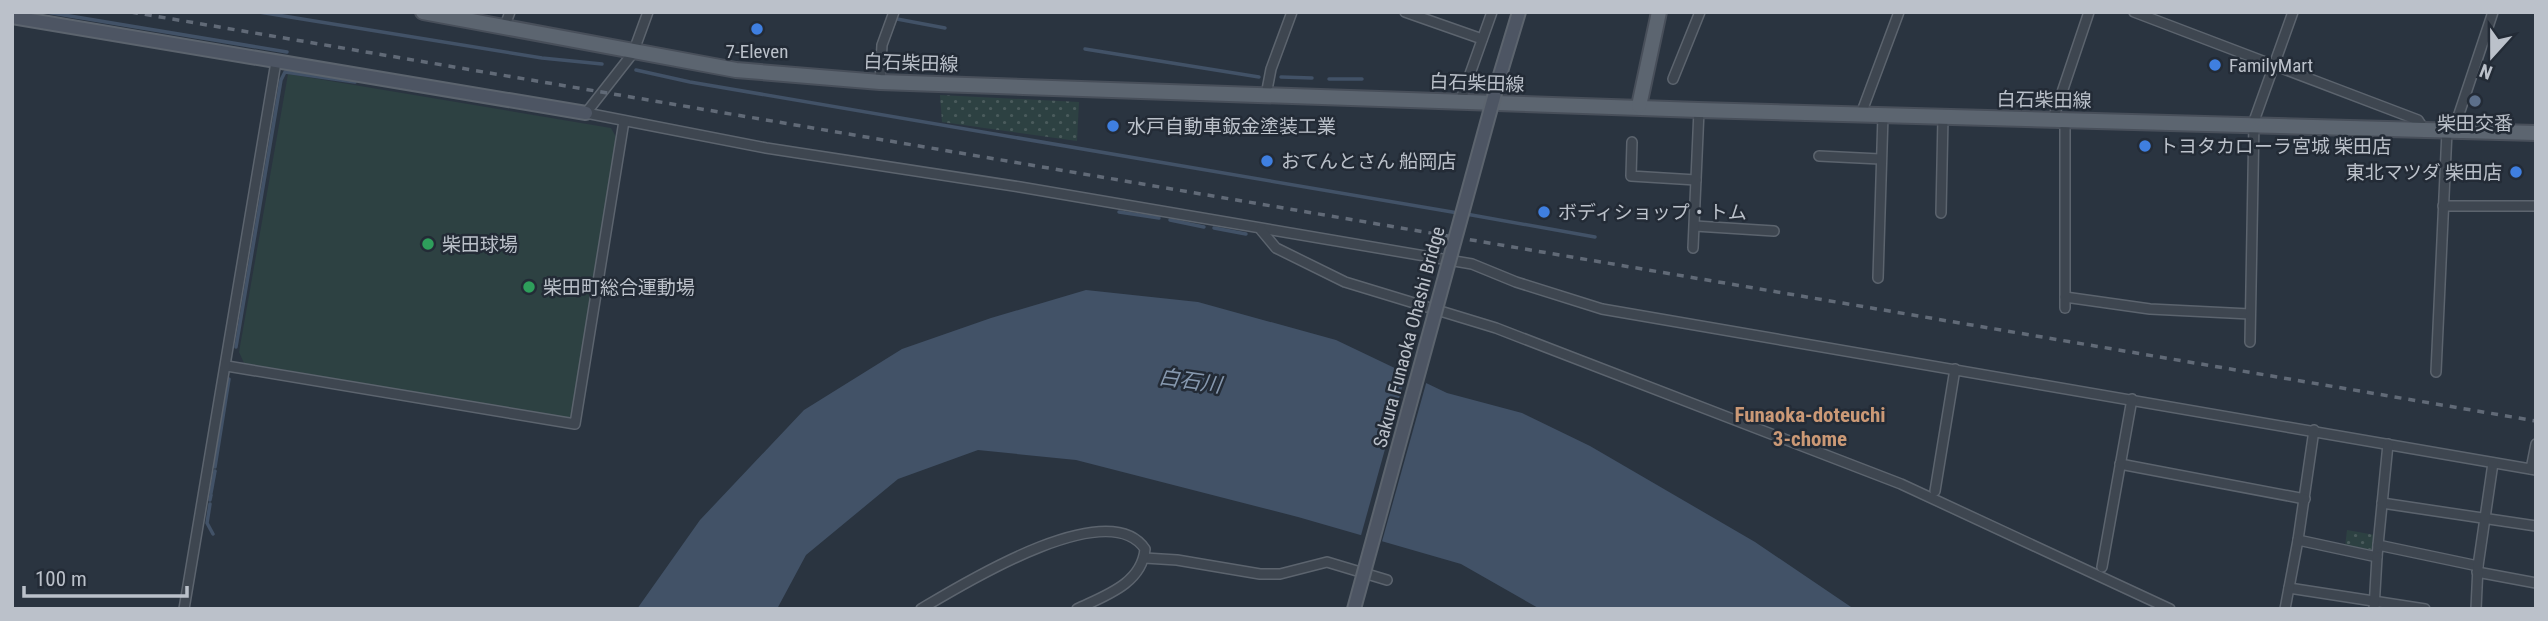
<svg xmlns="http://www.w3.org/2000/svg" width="2548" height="621" font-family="'Roboto Condensed','Noto Sans JP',sans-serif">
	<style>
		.green { fill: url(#green-dots) }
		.pitch { fill: #2d4142 }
		.water { fill: #425267 }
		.pier { fill: #2a3440 }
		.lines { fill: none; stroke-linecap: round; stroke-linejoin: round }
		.stream { stroke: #425267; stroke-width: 3.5 }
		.street-casing { stroke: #5c646e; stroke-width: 12 }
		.secondary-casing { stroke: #5c646e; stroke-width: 16 }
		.primary-casing { stroke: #484f5a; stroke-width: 18 }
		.street { stroke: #3e4650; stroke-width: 9 }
		.secondary { stroke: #4d5563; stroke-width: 12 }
		.primary { stroke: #5c6570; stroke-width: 14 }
		.rail { stroke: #616a77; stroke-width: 3.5; stroke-dasharray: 7 7; stroke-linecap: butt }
		.secondary-bridge-casing { stroke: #5c646e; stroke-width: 16; stroke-linecap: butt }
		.secondary-bridge { stroke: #4d5563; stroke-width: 12 }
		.shop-dot { fill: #3f7fe0; stroke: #232b36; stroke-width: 2.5 }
		.service-dot { fill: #5c6f8a; stroke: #232b36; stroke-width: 2.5 }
		.leisure-dot { fill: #2e9e5b; stroke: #232b36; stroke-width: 2.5 }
		.labels { text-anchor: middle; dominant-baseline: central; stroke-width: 5; stroke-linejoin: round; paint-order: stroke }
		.poi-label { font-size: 19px; fill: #bbc1ca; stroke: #232b36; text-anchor: start }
		.street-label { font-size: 19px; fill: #bbc1ca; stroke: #232b36 }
		.water-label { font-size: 21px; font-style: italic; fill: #8698ae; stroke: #232b36 }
		.neighbourhood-label { font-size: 21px; font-weight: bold; fill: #cb9976; stroke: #232b36 }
	</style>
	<defs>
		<pattern id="green-dots" width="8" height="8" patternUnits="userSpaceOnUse" patternTransform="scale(1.75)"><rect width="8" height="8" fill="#2d4142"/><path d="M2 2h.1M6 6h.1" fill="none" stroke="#4a5b5c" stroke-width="1.8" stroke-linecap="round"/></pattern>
	</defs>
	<rect width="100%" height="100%" fill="#2a3440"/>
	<g class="green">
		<path d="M 940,95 L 1079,102 L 1077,141 L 942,122 Z"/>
		<path d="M 2347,530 L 2375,535 L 2373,550 L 2345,547 Z"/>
	</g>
	<path class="pitch" d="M 288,74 L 611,128 L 616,137 L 571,419 L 244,363 L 239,352 Z"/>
	<path class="water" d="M 1086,290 L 1198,302 L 1336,340 L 1447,393 L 1522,413 L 1590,446 L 1755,542 L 1854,609 L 1540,609 L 1461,564 L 1298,517 L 1076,460 L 978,450 L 898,479 L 806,555 L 777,609 L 637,609 L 700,520 L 804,410 L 902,349 L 991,318 Z"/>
	<path class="pier" d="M 1407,370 L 1427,380 L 1381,545 L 1360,539 Z"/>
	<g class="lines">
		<g class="stream">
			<path d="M 46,12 L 287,52"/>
			<path d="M 259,12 L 542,58 L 602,64"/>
			<path d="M 897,19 L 945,28"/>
			<path d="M 1085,49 L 1259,77"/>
			<path d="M 636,70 L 690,82 L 1458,213"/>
			<path d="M 1281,77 L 1312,78"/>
			<path d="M 1329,79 L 1362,79"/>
			<path d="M 1119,212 L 1159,218"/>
			<path d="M 1466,214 L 1595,237"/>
			<path d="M 1170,220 L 1204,227"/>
			<path d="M 1214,228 L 1246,234"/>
			<path d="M 236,347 L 281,80 L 285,72 L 355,82"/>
			<path d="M 215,467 L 229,379"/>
			<path d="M 211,493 L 215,471"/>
			<path d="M 210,500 L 211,495"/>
			<path d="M 210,504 L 207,523 L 213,534"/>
		</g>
		<g class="street-casing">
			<g id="street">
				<path d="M 648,12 L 633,53 L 586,113 L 766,148 L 1020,187 L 1472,264 L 1516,282 L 1602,309 L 2536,470"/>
				<path d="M 1405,12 L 1482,39"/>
				<path d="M 2134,12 L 2418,120 L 2425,131"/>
				<path d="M 504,28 L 510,12"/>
				<path d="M 1673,79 L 1700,12"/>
				<path d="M 880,82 L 882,45 L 894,12"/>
				<path d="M 1266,95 L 1271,69 L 1292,12"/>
				<path d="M 1460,102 L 1492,12"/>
				<path d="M 1861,114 L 1899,12"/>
				<path d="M 2053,119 L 2089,12"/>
				<path d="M 2453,132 L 2493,12"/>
				<path d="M 1632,142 L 1631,176 L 1696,180"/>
				<path d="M 1819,156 L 1880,159"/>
				<path d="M 2443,206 L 2536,206"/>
				<path d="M 1941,213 L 1943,117"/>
				<path d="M 1695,226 L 1774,231"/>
				<path d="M 1261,230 L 1276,248 L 1345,282 L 1496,328 L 1901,484 L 2170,609"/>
				<path d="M 1693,248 L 1699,110"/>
				<path d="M 1878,278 L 1883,115"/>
				<path d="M 2065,297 L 2150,309 L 2250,314"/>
				<path d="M 2065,308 L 2065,120"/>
				<path d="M 2250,342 L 2254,121 L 2293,12"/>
				<path d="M 227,366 L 575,424 L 624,121"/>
				<path d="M 2436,372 L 2447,131"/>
				<path d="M 2314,430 L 2298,540 L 2377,557 L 2378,545 L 2478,566"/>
				<path d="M 2120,464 L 2305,499"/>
				<path d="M 2531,469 L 2536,444"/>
				<path d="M 1935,491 L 1955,369"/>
				<path d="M 2382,503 L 2536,526"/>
				<path d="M 2378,545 L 2388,444"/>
				<path d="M 1145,558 L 1177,560 L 1260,574 L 1280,574 L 1327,562 L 1387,580"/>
				<path d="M 2102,567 L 2132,399"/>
				<path d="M 2477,572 L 2536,583"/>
				<path d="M 2289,588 L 2425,609"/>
				<path d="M 184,609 L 276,62"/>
				<path d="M 921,609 C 963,584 1108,494 1145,549 C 1142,584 1104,596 1077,609"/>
				<path d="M 2285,609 L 2298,540"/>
				<path d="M 2374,609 L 2377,557"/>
				<path d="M 2476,609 L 2478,566 L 2493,463"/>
			</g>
		</g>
		<g class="secondary-casing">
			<g id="secondary">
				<path d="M 12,17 L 586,113"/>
				<path d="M 1500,75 L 1519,12"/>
			</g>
		</g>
		<g class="primary-casing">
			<g id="primary">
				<path d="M 423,12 L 736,70 L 880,82 L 1699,110 L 2536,133"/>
				<path d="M 1639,106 L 1659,12"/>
			</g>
		</g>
		<use href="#street" class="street"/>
		<use href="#secondary" class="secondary"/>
		<use href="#primary" class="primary"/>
		<path class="rail" d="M 131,12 L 2536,421"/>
		<g class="secondary-bridge-casing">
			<path id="secondary-bridge" d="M 1354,609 L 1500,75"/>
		</g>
		<use href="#secondary-bridge" class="secondary-bridge"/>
	</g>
	<g class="shop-dot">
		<circle cx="757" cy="29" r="7"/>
		<circle cx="2215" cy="65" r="7"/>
		<circle cx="1113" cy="126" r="7"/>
		<circle cx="2145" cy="146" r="7"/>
		<circle cx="1267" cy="161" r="7"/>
		<circle cx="2516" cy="172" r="7"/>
		<circle cx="1544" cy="212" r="7"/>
	</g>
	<circle class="service-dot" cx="2475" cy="101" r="7"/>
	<g class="leisure-dot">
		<circle cx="428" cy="244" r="7"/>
		<circle cx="529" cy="287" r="7"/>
	</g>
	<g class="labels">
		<g class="poi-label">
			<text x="757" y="51" text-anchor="middle">7-Eleven</text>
			<text x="2229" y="65">FamilyMart</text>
			<text x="2475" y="123" text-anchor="middle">柴田交番</text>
			<text x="1127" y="126">水戸自動車鈑金塗装工業</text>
			<text x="2159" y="146">トヨタカローラ宮城 柴田店</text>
			<text x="1281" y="161">おてんとさん 船岡店</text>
			<text x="2502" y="172" text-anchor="end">東北マツダ 柴田店</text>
			<text x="1558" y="212">ボディショップ・トム</text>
			<text x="442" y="244">柴田球場</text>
			<text x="543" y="287">柴田町総合運動場</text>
		</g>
		<g class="street-label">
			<text transform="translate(911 63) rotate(2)">白石柴田線</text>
			<text transform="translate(1477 83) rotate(2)">白石柴田線</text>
			<text transform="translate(2044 100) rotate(1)">白石柴田線</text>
			<text transform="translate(1409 337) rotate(-75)">Sakura Funaoka Ohashi Bridge</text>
		</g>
		<g class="water-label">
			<text transform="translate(1190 381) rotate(8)">白石川</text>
		</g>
		<g class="neighbourhood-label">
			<text x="1810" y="415">Funaoka-doteuchi<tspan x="1810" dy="24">3-chome</tspan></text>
		</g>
	</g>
	<rect width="2548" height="621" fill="none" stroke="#bbc1ca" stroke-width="28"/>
	<g transform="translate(2492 56) rotate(201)" stroke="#232b36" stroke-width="5" paint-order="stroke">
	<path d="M0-5L12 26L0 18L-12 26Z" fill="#bbc1ca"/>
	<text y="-10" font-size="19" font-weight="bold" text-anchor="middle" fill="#bbc1ca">N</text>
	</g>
	<path d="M24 586v10h163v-10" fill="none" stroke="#bbc1ca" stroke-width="3.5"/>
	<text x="35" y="586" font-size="21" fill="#bbc1ca" stroke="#232b36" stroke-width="5" paint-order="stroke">100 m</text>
</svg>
